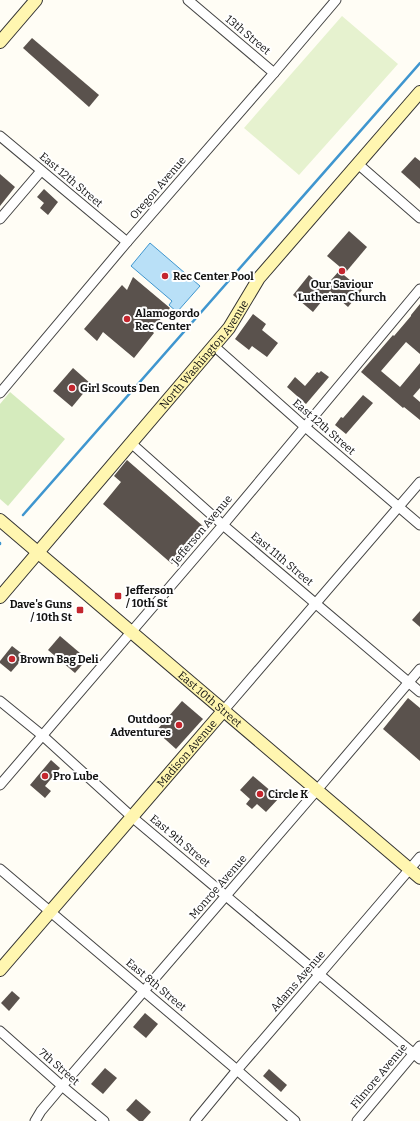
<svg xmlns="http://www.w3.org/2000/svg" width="420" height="1121" font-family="Bitter,serif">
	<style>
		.green { fill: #d5ebbd }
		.pitch { fill: #e6f2cf }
		.water { fill: #b9e0f7; stroke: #3f96cf }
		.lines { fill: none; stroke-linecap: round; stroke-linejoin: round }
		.stream { stroke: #3f96cf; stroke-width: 2.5 }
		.building { fill: #5a524d }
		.street-casing { stroke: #444; stroke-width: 11 }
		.secondary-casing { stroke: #333; stroke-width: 14 }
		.street { stroke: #fff; stroke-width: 9 }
		.secondary { stroke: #fff6b0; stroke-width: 12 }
		.poi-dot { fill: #c4262e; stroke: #fff; stroke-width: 1.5 }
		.labels { text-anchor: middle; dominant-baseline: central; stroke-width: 4; stroke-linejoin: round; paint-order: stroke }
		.street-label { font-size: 11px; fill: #111; stroke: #fff }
		.poi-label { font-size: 11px; font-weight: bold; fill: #111; stroke: #fff; text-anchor: start }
	</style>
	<rect width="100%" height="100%" fill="#fffdf5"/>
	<path class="green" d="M 10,392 L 65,439 L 8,506 L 0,499 L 0,404 Z"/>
	<path class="pitch" d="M 342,16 L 398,64 L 299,175 L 244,128 Z"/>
	<path class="water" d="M 150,243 L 200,286 L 177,312 L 169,305 L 172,301 L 131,266 Z"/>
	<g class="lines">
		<g class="stream">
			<path d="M 23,515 L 420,63"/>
			<path d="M 0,544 L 0,543"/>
		</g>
	</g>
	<g class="building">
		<path d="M 32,38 L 99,95 L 89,107 L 23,48 Z"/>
		<path d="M 415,157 L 420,161 L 420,189 L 401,172 Z"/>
		<path d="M 0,174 L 15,187 L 0,206 Z"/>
		<path d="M 44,189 L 58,202 L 48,215 L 40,208 L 44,203 L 37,197 Z"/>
		<path d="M 349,231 L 367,247 L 346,272 L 327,256 Z"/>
		<path d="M 339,271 L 362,290 L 348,307 L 330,291 L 313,312 L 293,295 L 309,275 L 324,288 Z"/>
		<path d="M 133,277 L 170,308 L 151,330 L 154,333 L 134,358 L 103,332 L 97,341 L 84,329 L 122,285 L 127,290 Z"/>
		<path d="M 420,304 L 420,354 L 406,342 L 381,371 L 400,387 L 420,363 L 420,388 L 413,396 L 420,402 L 420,420 L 404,407 L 403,408 L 361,372 L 393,335 L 394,336 L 411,316 L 411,315 Z"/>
		<path d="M 253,314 L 266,324 L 262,330 L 278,343 L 267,357 L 252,346 L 249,350 L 235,339 Z"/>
		<path d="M 73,368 L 91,384 L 72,407 L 53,391 Z"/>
		<path d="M 321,371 L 329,377 L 306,404 L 287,387 L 295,377 L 305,386 L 317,372 L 319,373 Z"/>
		<path d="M 363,395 L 373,403 L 346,434 L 335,425 L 341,417 L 343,418 Z"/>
		<path d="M 127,460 L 204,527 L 172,564 L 103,504 L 121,482 L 114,476 Z"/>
		<path d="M 420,611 L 420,627 L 412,620 Z"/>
		<path d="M 60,636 L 87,659 L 75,673 L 48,650 Z"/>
		<path d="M 12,646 L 25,656 L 11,672 L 0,663 L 0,661 Z"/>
		<path d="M 408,698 L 420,708 L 420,761 L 383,729 Z"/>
		<path d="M 182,701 L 203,719 L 176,749 L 156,731 Z"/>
		<path d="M 51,760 L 60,768 L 45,786 L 51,791 L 45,798 L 30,785 Z"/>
		<path d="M 253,776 L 279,798 L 266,812 L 257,804 L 252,809 L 246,804 L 250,799 L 240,790 Z"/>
		<path d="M 12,991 L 20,998 L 9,1011 L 1,1003 Z"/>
		<path d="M 145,1013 L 158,1024 L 146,1038 L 133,1027 Z"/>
		<path d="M 105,1068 L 117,1078 L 103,1094 L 91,1084 Z"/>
		<path d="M 269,1069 L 287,1085 L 281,1092 L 263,1076 Z"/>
		<path d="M 136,1099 L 151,1112 L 143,1121 L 139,1121 L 126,1110 Z"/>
	</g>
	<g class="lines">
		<g class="street-casing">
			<g id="street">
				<path d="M 188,0 L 274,73"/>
				<path d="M 0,136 L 127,242"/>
				<path d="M 358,164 L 420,218"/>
				<path d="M 0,219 L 41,171"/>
				<path d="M 214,346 L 304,426 L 420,525"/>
				<path d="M 0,393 L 127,242 L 274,73 L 336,0"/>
				<path d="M 131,443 L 223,525 L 420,692"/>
				<path d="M 0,701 L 43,736 L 132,817 L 420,1059"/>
				<path d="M 224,710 L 420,482"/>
				<path d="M 0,785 L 223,525 L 420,289"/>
				<path d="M 0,869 L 237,1070 L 295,1121"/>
				<path d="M 0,1031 L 62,1086 L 104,1121"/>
				<path d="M 35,1121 L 41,1111 L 62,1086 L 317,790 L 420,669"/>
				<path d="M 195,1121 L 237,1070 L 319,975 L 420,857"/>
				<path d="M 357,1121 L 420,1046"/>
			</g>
		</g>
		<g class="secondary-casing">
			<g id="secondary">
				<path d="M 0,42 L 36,0"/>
				<path id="s1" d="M 0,520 L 420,878"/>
				<path id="s2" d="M 0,597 L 229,328 L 259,278 L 420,92"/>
				<path id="s3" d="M 0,970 L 224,710"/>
			</g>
		</g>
		<use href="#street" class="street"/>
		<use href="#secondary" class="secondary"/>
	</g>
	<g class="poi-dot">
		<circle cx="342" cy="271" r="4"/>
		<circle cx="165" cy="276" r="4"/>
		<circle cx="127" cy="319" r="4"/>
		<circle cx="72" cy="388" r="4"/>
		<rect x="114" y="592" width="8" height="8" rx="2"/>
		<rect x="76" y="606" width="8" height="8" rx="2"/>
		<circle cx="12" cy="659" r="4"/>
		<circle cx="179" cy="725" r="4"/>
		<circle cx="45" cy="776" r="4"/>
		<circle cx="260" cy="794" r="4"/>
	</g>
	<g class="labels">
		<g class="street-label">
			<text transform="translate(248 35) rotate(40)">13th Street</text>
			<text transform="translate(71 180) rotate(40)">East 12th Street</text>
			<text transform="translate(158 188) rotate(-49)">Oregon Avenue</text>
			<text stroke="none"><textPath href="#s2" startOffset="317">North Washington Avenue</textPath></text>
			<text transform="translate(324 427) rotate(41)">East 12th Street</text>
			<text transform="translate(202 530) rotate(-50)">Jefferson Avenue</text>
			<text transform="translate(282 559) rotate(40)">East 11th Street</text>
			<text stroke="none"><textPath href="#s1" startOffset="276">East 10th Street</textPath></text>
			<text stroke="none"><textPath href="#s3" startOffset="286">Madison Avenue</textPath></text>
			<text transform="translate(180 841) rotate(40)">East 9th Street</text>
			<text transform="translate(218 887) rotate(-49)">Monroe Avenue</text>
			<text transform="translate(298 981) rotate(-49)">Adams Avenue</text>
			<text transform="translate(156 985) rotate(40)">East 8th Street</text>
			<text transform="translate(59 1067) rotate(41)">7th Street</text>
			<text transform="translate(379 1076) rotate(-50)">Filmore Avenue</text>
		</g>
		<g class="poi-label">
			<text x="173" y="276">Rec Center Pool</text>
			<text x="342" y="284" text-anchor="middle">Our Saviour<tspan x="342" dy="13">Lutheran Church</tspan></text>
			<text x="135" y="313">Alamogordo<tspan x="135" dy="13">Rec Center</tspan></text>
			<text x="80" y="388">Girl Scouts Den</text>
			<text x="126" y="590">Jefferson<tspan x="126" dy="13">/ 10th St</tspan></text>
			<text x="72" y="604" text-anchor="end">Dave's Guns<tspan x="72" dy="13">/ 10th St</tspan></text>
			<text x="20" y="659">Brown Bag Deli</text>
			<text x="171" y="719" text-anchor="end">Outdoor<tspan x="171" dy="13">Adventures</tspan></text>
			<text x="53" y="776">Pro Lube</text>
			<text x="268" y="794">Circle K</text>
		</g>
	</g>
</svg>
